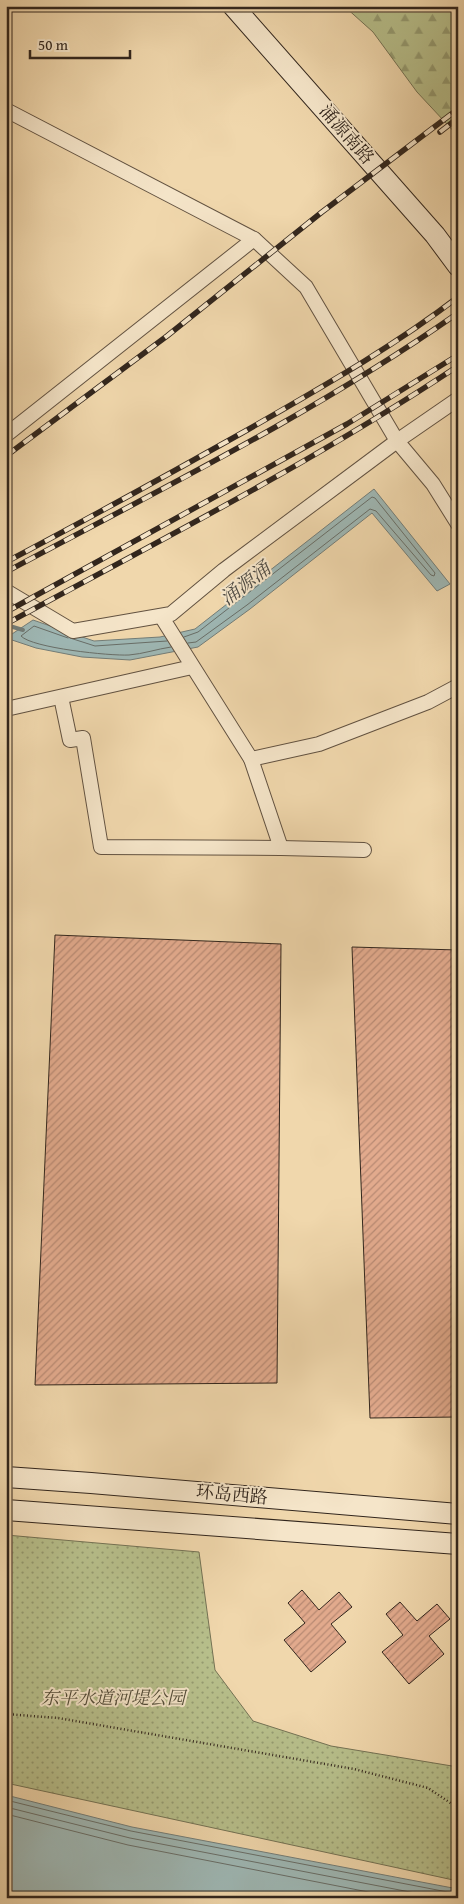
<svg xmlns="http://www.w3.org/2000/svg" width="464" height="1904" font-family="'Gentium Book Plus','Noto Serif SC',serif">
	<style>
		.grass { fill: url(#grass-dots); stroke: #747254 }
		.forest { fill: url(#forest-firs); stroke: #747254 }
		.water { fill: #9eb7b4; stroke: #737d78 }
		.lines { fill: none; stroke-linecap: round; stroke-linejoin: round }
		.shore { stroke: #686e68; stroke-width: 1 }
		.stream { stroke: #737d78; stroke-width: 4 }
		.building { fill: url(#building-hatch); stroke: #32261d }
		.street-casing { stroke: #625241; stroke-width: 16 }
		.secondary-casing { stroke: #32261d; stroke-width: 22 }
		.path { stroke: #32261d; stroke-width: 2.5; stroke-dasharray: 1 2.5; stroke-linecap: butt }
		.street { stroke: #f5e5c9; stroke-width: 14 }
		.secondary { stroke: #f5e5c9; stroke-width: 20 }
		.rail-casing { stroke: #32261d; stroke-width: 5.5 }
		.rail { stroke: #f5e5c9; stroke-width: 4; stroke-dasharray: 11; stroke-linecap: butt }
		.labels { text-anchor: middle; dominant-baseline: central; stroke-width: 4; stroke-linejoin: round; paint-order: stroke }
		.street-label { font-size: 18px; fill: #32261d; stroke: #f5e5c9 }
		.park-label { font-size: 18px; font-style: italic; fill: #534c38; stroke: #f5e5c9 }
		.water-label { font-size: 19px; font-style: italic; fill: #4d4a43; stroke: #f5e5c9 }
	</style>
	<defs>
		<pattern id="grass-dots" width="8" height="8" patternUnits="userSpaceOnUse" patternTransform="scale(1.25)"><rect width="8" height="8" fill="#b7bf8b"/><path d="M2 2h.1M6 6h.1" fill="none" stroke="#959b71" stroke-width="1.8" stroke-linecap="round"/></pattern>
		<pattern id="forest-firs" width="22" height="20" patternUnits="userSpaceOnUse" patternTransform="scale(1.25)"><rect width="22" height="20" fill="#b7bf8b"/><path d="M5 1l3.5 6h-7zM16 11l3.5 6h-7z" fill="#959b71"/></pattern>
		<pattern id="building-hatch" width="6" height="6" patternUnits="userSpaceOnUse" patternTransform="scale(1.25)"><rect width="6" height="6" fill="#e2aa8d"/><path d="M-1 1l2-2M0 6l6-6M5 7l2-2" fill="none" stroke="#b88a73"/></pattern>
	</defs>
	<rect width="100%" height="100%" fill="#f0d7ac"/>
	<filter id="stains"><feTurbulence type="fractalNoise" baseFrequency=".004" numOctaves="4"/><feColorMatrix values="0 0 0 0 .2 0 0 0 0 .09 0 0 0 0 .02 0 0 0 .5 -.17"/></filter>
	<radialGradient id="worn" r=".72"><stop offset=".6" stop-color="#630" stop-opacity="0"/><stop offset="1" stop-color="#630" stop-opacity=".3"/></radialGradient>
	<path class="grass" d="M 6,1535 L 199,1552 L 215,1670 L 253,1721 L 331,1746 L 458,1767 L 458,1881 L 6,1783 Z"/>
	<path class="forest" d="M 344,6 L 458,6 L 458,136 L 417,92 L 373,32 Z"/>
	<g class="water">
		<path d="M 374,489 L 450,584 L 437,591 L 372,513 L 250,609 L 198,647 L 130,660 L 82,657 L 36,648 L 6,638 L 33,620 L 94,641 L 160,637 L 195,629 Z"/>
		<path d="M 6,1795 L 132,1827 L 458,1889 L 458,1898 L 6,1898 Z"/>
	</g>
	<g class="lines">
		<g class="shore">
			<path d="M 184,637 L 198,632 L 372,497 L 375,498 L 435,573 L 434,576 L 431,575 L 376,511 L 370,509 L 247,605 L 196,642 L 188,643"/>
			<path d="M 68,638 L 34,626 L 21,636 C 32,648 110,656 129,655 C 143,654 157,649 171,647"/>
			<path d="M 70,638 L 95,646 L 167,641"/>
			<path d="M 6,1800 L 131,1831 L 458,1894"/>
			<path d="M 6,1807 L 130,1838 L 441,1898"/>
			<path d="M 6,1814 L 128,1845 L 399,1898"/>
		</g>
		<path class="stream" d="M 13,627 L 23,630"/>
	</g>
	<g class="building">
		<path d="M 55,935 L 281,944 L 277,1383 L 35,1385 Z"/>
		<path d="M 352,947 L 458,950 L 458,1417 L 370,1418 Z"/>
		<path d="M 302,1590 L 319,1610 L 339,1592 L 352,1607 L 331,1624 L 346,1642 L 311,1672 L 284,1640 L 305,1623 L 288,1603 Z"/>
		<path d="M 400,1602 L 417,1621 L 437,1604 L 450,1619 L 429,1636 L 444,1654 L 409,1684 L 382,1652 L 403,1635 L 386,1614 Z"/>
	</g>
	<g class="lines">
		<g class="street-casing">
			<g id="street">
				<path d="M 6,110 L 254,239 L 306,287 L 397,441 L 433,484 L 458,524"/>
				<path d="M 6,435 L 254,239"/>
				<path d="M 6,591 L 73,631 L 171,614 L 224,570 L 397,441 L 458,399"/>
				<path d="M 161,616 L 251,759 L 281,848"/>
				<path d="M 61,697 L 70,740 L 83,738 L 101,847 L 281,848 L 364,850"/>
				<path d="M 6,709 L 192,667"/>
				<path d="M 251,759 L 319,744 L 428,702 L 458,686"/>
			</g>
		</g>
		<g class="secondary-casing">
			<g id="secondary">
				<path d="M 233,6 L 435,235 L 458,266"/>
				<path d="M 6,1477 L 91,1483 L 458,1514"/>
				<path d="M 6,1510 L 458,1544"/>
			</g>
		</g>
		<path class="path" d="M 6,1714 L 58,1718 L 354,1769 L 428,1788 L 458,1808"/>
		<use href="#street" class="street"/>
		<use href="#secondary" class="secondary"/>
		<g class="rail-casing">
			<g id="rail">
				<path d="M 440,132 L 458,118"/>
				<path d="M 6,456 L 167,336 L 322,212 L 458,109"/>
				<path d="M 6,562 C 88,519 169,474 249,429 C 320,388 393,347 458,297"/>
				<path d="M 6,572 C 159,490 315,413 458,313"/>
				<path d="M 6,612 L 347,424 L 458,355"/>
				<path d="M 6,624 C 159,541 313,462 458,366"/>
			</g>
		</g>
		<use href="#rail" class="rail"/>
	</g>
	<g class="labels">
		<g class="street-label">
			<text transform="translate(347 134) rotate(49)">涌源南路</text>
			<text transform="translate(232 1494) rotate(5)">环岛西路</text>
		</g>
		<g class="park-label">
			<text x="113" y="1697">东平水道河堤公园</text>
		</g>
		<g class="water-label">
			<text transform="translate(245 583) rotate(-38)">涌源涌</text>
		</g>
	</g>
	<rect width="464" height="1904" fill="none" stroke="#f0d7ac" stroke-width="25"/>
	<rect x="8" y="8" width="449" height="1889" fill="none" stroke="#32261d" stroke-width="2.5"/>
	<rect x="12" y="12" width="439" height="1879" fill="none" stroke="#32261d"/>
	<path d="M30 50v8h100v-8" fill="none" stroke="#32261d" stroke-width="2.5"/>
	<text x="38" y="50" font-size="15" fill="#32261d" stroke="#f5e5c9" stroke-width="4" paint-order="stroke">50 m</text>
	<rect width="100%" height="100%" filter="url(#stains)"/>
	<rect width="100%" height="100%" fill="url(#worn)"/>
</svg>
